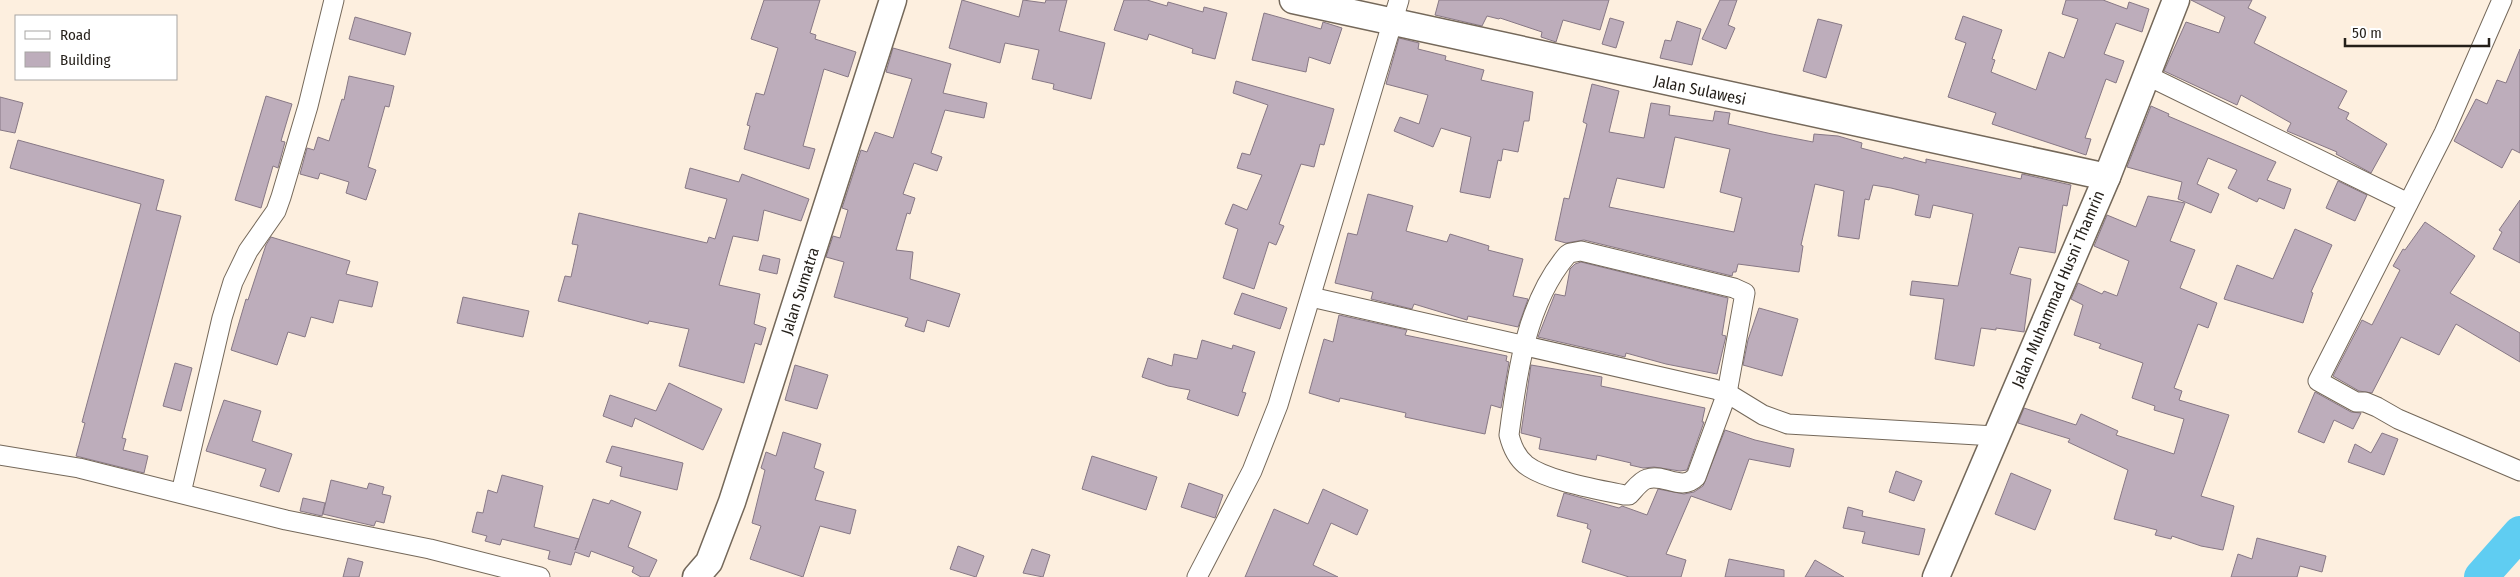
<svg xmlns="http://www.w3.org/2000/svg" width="2520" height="577" font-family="'Fira Sans Condensed',sans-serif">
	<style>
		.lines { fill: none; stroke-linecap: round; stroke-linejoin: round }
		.river { stroke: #5fcdf2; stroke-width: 34 }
		.building { fill: #bdadbb; stroke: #877885; fill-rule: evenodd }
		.street-casing { stroke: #74685a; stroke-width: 21 }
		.secondary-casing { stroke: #74685a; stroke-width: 29 }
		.street { stroke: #fff; stroke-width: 19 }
		.secondary { stroke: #fff; stroke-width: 26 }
		.labels { text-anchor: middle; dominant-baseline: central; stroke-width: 4.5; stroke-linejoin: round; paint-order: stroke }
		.street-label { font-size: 16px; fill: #241f19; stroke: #fff }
	</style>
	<rect width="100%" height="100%" fill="#fdefdf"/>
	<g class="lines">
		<path class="river" d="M 2481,577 L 2520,533"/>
	</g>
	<g class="building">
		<path d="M 764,0 L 820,0 L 810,33 L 816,35 L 815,39 L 856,52 L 848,77 L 824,69 L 803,146 L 815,149 L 809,169 L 744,149 L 750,126 L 747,125 L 756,93 L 764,95 L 778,48 L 751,39 Z"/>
		<path d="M 962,0 L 1019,17 L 1023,0 L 1045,3 L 1046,0 L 1067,0 L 1059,31 L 1105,43 L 1091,99 L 1053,89 L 1054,84 L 1032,79 L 1039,50 L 1005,43 L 1000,63 L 949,48 Z"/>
		<path d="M 1124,0 L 1147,0 L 1167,6 L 1168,2 L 1203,12 L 1204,7 L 1227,13 L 1215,59 L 1192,53 L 1193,49 L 1149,34 L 1147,40 L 1114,30 Z"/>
		<path d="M 1439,0 L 1609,0 L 1600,30 L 1563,20 L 1556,42 L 1541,37 L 1542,32 L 1500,18 L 1499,19 L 1487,16 L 1482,26 L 1435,15 Z"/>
		<path d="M 1720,0 L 1737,0 L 1728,25 L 1735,28 L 1726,49 L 1702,39 Z"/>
		<path d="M 2066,0 L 2103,0 L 2127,9 L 2129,2 L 2149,9 L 2142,32 L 2116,23 L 2104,54 L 2124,61 L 2116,83 L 2106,79 L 2085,138 L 2091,139 L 2086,155 L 1992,124 L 1996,113 L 1948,97 L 1966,43 L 1955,39 L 1963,16 L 2002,30 L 1992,59 L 1995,60 L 1991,72 L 2036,90 L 2049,52 L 2064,58 L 2078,19 L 2062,14 Z"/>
		<path d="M 2191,0 L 2252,0 L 2248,8 L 2266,17 L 2254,43 L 2347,91 L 2338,108 L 2349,113 L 2346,119 L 2387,144 L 2371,173 L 2336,154 L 2337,152 L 2287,131 L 2291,123 L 2241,95 L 2237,105 L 2164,71 L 2186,22 L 2219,33 L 2225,17 Z"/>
		<path d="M 1264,13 L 1321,29 L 1323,22 L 1342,28 L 1330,64 L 1309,57 L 1306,72 L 1252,60 Z"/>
		<path d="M 355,17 L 411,33 L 405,55 L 349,39 Z"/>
		<path d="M 1610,18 L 1624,22 L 1616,48 L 1602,44 Z"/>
		<path d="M 1818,19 L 1842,25 L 1826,78 L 1803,71 Z"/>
		<path d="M 1677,21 L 1701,29 L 1692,65 L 1660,58 L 1665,40 L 1671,41 Z"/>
		<path d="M 1399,38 L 1419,43 L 1418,49 L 1446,56 L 1445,60 L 1484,70 L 1481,80 L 1533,92 L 1529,121 L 1524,121 L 1518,152 L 1503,149 L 1501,161 L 1498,160 L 1490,198 L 1460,192 L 1471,137 L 1441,128 L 1433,147 L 1394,131 L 1400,117 L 1419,124 L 1428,95 L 1386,84 Z"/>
		<path d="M 893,48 L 951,64 L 943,93 L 987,103 L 984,118 L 945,110 L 931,153 L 942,157 L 937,171 L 914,163 L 903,194 L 915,198 L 910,214 L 907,213 L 896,250 L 913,252 L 910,279 L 960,294 L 949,327 L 927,320 L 924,332 L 905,326 L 908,318 L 834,297 L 844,262 L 826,257 L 833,236 L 840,238 L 848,210 L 842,208 L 861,150 L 867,152 L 875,132 L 893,138 L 912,79 L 886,72 Z"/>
		<path d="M 2520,49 L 2520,153 L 2512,149 L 2502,168 L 2454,141 L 2476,99 L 2487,104 L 2497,80 L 2506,83 Z"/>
		<path d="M 349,76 L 394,86 L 389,107 L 385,106 L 368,167 L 376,170 L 366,200 L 346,193 L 349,182 L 320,173 L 318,179 L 300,174 L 307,148 L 314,150 L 318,137 L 329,141 L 342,99 L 344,100 Z"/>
		<path d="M 1236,81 L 1334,109 L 1324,145 L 1320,144 L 1314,167 L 1301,164 L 1279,224 L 1284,226 L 1276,245 L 1269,242 L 1254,289 L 1223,278 L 1238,229 L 1225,224 L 1233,204 L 1247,210 L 1262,175 L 1237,168 L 1242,153 L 1250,155 L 1268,105 L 1233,93 Z"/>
		<path d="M 1592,84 L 1619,91 L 1609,132 L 1644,138 L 1651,103 L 1670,106 L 1669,115 L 1713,121 L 1715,111 L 1730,113 L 1728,124 L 1772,134 L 1813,142 L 1814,134 L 1838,136 L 1862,143 L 1861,148 L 1903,159 L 1904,157 L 1926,163 L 1926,159 L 2021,179 L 2022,174 L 2071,185 L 2067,206 L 2063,205 L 2055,253 L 2019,247 L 2010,274 L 2031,279 L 2024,332 L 1996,328 L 1996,330 L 1981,328 L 1974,366 L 1935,359 L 1944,299 L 1910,295 L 1912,281 L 1958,286 L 1973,214 L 1933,205 L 1930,218 L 1915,215 L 1919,195 L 1891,188 L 1873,185 L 1869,200 L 1865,199 L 1859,239 L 1838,236 L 1844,191 L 1815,184 L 1801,245 L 1803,246 L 1799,272 L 1738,264 L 1736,272 L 1733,272 L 1732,276 L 1584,240 L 1566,243 L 1555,240 L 1564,198 L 1569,199 L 1587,124 L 1583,122 ZM 1675,137 L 1730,149 L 1720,192 L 1742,198 L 1734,232 L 1609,207 L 1617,178 L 1664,188 Z"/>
		<path d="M 266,96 L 292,104 L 281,141 L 285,142 L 278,168 L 273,166 L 261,208 L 235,200 Z"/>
		<path d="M 0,97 L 23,103 L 15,133 L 0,130 Z"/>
		<path d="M 2151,106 L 2169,114 L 2168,116 L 2276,162 L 2267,180 L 2291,189 L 2284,209 L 2259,198 L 2257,202 L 2228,188 L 2237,170 L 2208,158 L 2197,184 L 2219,194 L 2211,213 L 2178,199 L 2182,182 L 2127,167 Z"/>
		<path d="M 18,140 L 164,180 L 156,210 L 181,216 L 122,438 L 126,439 L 123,450 L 148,456 L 144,473 L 76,456 L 85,423 L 82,422 L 141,204 L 10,168 Z"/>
		<path d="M 690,168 L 739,182 L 742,174 L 809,199 L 801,221 L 764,210 L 758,241 L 733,236 L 719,285 L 760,294 L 754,324 L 766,328 L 761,345 L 755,343 L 744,383 L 679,366 L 689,329 L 649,321 L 648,324 L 558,301 L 565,276 L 571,277 L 578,245 L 572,244 L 579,213 L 707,243 L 709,237 L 715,239 L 727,199 L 685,188 Z"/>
		<path d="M 2338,181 L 2367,195 L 2355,221 L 2326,208 Z"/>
		<path d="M 1368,194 L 1413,206 L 1406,231 L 1447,242 L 1450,234 L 1489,246 L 1488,250 L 1523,259 L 1513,296 L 1528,299 L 1518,327 L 1468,316 L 1467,320 L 1414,304 L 1412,309 L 1371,299 L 1373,292 L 1335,283 L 1348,233 L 1357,235 Z"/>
		<path d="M 2148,196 L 2185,203 L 2170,241 L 2195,250 L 2180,288 L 2217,303 L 2208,328 L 2198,324 L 2174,388 L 2182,391 L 2179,400 L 2229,415 L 2201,496 L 2234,506 L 2223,550 L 2201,546 L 2172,536 L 2171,539 L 2155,535 L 2157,530 L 2114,519 L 2128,470 L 2068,442 L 2070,439 L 2018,423 L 2024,408 L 2076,425 L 2081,414 L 2118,431 L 2116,435 L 2174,454 L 2184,419 L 2154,410 L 2155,406 L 2132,398 L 2143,363 L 2099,348 L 2101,344 L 2074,335 L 2083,305 L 2071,299 L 2078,283 L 2102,294 L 2104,291 L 2117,296 L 2129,261 L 2094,246 L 2107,215 L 2136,227 Z"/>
		<path d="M 2520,200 L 2520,263 L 2493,249 L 2502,232 L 2499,230 Z"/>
		<path d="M 2425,222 L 2475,256 L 2450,293 L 2520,333 L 2520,362 L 2456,324 L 2439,355 L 2401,337 L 2372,393 L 2359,391 L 2333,376 L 2362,320 L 2372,325 L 2400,270 L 2393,266 L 2403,249 L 2405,250 Z"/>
		<path d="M 2295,229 L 2332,245 L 2311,292 L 2313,293 L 2303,323 L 2224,299 L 2237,265 L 2273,279 Z"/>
		<path d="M 271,237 L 350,261 L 346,274 L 378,282 L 372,307 L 339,300 L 333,323 L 311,317 L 305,337 L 288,332 L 277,365 L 231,350 L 246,299 L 248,300 L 266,245 Z"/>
		<path d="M 763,255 L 780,259 L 777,274 L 759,270 Z"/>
		<path d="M 1581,262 L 1728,298 L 1722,335 L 1726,336 L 1717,374 L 1666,364 L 1626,353 L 1625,357 L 1538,337 L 1555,294 L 1565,296 L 1570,269 L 1575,264 Z"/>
		<path d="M 1242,293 L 1287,308 L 1280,329 L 1234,314 Z"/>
		<path d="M 463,297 L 529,311 L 523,337 L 457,323 Z"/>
		<path d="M 1759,308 L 1798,319 L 1782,376 L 1743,365 L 1748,340 Z"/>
		<path d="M 1339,315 L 1407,330 L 1405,335 L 1507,356 L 1506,361 L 1509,362 L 1501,408 L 1491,405 L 1485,434 L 1405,417 L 1406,413 L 1340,398 L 1339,402 L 1309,393 L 1324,339 L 1333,342 Z"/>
		<path d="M 1202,340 L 1232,349 L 1233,345 L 1255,352 L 1242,392 L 1246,393 L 1238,416 L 1187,399 L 1190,390 L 1168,386 L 1142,377 L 1148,358 L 1172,366 L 1174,354 L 1197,359 Z"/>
		<path d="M 175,363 L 192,368 L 181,411 L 163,406 Z"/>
		<path d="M 795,365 L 828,375 L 817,409 L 785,400 Z"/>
		<path d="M 1531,365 L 1602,377 L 1601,386 L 1705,408 L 1702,422 L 1704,422 L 1687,470 L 1680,471 L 1654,467 L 1643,468 L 1630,465 L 1631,463 L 1597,455 L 1596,460 L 1539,449 L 1541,438 L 1521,433 Z"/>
		<path d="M 669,383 L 722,409 L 703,450 L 635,418 L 632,427 L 603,416 L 610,395 L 656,411 Z"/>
		<path d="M 2315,392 L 2351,412 L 2361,413 L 2353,429 L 2334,420 L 2324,443 L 2298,432 Z"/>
		<path d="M 224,400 L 261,411 L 252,441 L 292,454 L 279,492 L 260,486 L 266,469 L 206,451 Z"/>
		<path d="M 1725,430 L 1755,440 L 1794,449 L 1790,467 L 1749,459 L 1731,510 L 1691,496 L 1666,554 L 1686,560 L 1681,577 L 1629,577 L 1582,562 L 1591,530 L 1587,528 L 1588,524 L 1557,516 L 1564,493 L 1619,508 L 1622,506 L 1647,515 L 1658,489 L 1684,494 L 1694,492 L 1703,486 Z"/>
		<path d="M 783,432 L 821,444 L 814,468 L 824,472 L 815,500 L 856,510 L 850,534 L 820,526 L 803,577 L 750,559 L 761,526 L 752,523 L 765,470 L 761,468 L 766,452 L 776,456 Z"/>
		<path d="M 2382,433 L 2398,439 L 2384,475 L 2348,462 L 2355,444 L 2371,453 Z"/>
		<path d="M 612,446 L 683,463 L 677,490 L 620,476 L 622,467 L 606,462 Z"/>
		<path d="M 1092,456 L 1157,477 L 1146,510 L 1082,489 Z"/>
		<path d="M 1896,471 L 1922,481 L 1914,501 L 1889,492 Z"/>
		<path d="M 2011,473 L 2051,490 L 2035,530 L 1995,514 Z"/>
		<path d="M 502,475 L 543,486 L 534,527 L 579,539 L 575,550 L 593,499 L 609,504 L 611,500 L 641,512 L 628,547 L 657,560 L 649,577 L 641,577 L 632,572 L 634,567 L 591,551 L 589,557 L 575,552 L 571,565 L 548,559 L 550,551 L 502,539 L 500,545 L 485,541 L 487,536 L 472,532 L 477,512 L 483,513 L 488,490 L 497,493 Z"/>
		<path d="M 331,480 L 367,489 L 369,483 L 384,487 L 382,494 L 391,496 L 384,523 L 376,521 L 374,526 L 323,514 Z"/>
		<path d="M 1189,483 L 1223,495 L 1215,518 L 1181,507 Z"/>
		<path d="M 1323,489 L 1368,510 L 1357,535 L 1331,523 L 1313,565 L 1338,577 L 1245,577 L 1274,509 L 1308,524 Z"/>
		<path d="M 303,498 L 325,503 L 322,516 L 300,511 Z"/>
		<path d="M 1848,507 L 1863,511 L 1862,516 L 1925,529 L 1919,555 L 1862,543 L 1865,532 L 1843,528 Z"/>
		<path d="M 2257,538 L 2326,556 L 2322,572 L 2300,566 L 2297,577 L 2231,577 L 2238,554 L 2252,559 Z"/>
		<path d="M 958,546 L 984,556 L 976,577 L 950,569 Z"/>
		<path d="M 1032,549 L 1050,555 L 1043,577 L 1023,573 Z"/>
		<path d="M 348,558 L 363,562 L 359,577 L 343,577 Z"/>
		<path d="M 1729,559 L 1784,570 L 1784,577 L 1725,577 Z"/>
		<path d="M 1815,560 L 1844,577 L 1805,577 Z"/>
	</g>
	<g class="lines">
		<g class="street-casing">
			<g id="street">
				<path d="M 2502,0 L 2444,133 L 2318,381 L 2356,402 L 2365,402 L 2377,407 L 2398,419 L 2520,471"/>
				<path d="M 2146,75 L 2408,203"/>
				<path d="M 1581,251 L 1734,288 L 1745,293 L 1727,393 L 1696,477 C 1681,492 1664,473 1647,479 C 1640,481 1634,490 1629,495 L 1624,495 C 1597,489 1547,481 1526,465 C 1516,457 1512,447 1509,435 C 1517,374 1526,303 1567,255 L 1570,253 Z"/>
				<path d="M 1311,297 L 1714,389 L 1727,393 L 1763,415 L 1788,424 L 1995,436"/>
				<path d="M 0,455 L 79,468 L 286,520 L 430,549 L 540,577"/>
				<path d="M 181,493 L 222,318 L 233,282 L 248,251 L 276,211 L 281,197 L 308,106 L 334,0"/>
				<path d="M 1197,577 L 1252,471 L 1278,405 L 1399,0"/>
			</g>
		</g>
		<g class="secondary-casing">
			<g id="secondary">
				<path d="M 1293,0 L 2107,177"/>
				<path d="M 696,577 L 709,562 L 732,502 L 893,0"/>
				<path d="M 1936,577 L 2107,177 L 2176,0"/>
			</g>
		</g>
		<use href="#street" class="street"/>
		<use href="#secondary" class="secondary"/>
	</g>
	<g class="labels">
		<g class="street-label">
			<text transform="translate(1700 90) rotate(12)">Jalan Sulawesi</text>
			<text transform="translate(2058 289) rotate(-67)">Jalan Muhammad Husni Thamrin</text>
			<text transform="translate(800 291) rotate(-72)">Jalan Sumatra</text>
		</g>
	</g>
	<rect x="15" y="15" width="162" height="65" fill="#ffffff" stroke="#a7a5a3"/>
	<rect x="25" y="31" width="25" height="8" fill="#ffffff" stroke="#a7a5a3"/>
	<text x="60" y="40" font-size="15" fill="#241f19">Road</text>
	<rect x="25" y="52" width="25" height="15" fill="#bdadbb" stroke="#a7a5a3"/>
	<text x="60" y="65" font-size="15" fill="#241f19">Building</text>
	<path d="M2345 38v8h144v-8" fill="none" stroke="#241f19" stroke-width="2.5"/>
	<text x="2352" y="38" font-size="15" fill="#241f19" stroke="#ffffff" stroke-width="4" paint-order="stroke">50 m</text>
</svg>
